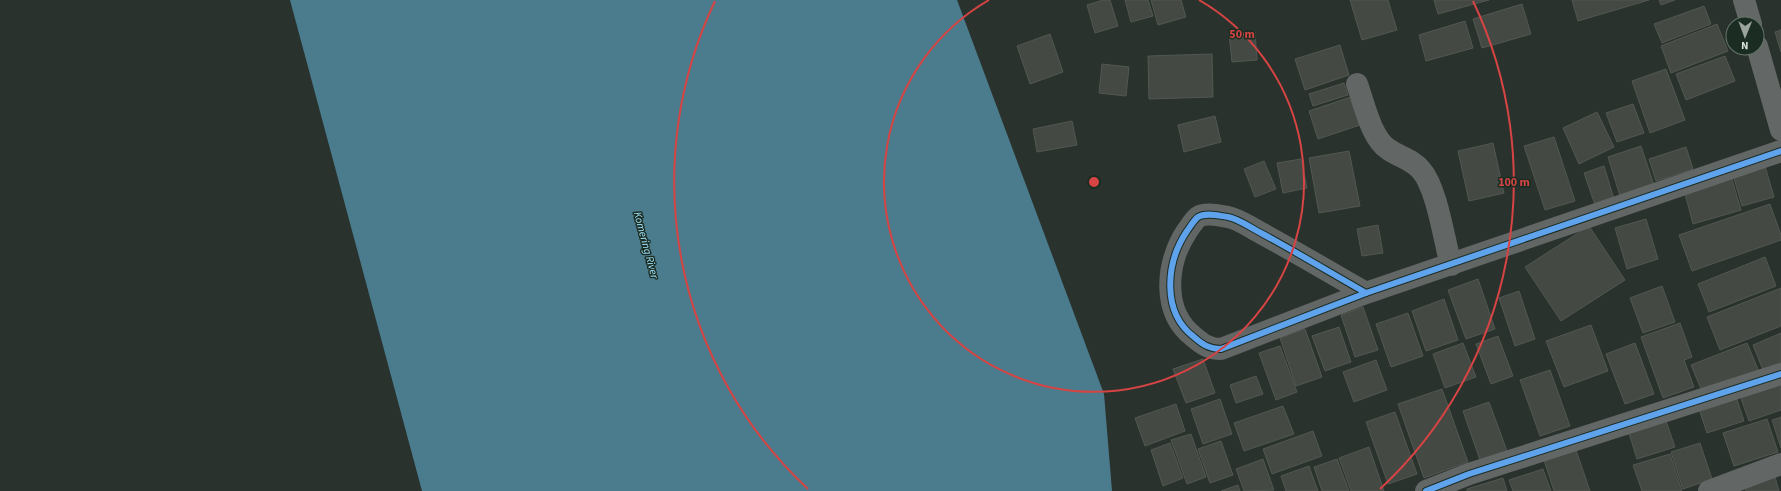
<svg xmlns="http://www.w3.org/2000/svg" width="1781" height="491" font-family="'Source Sans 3',sans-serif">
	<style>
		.water { fill: #4b7c8d }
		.building { fill: #444944; stroke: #525751 }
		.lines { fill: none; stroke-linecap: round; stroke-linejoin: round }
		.minor { stroke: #626665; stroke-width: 22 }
		.secondary { stroke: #636867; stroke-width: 22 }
		.cycleway-casing { stroke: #1b2c22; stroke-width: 8 }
		.cycleway { stroke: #60a3ed; stroke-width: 6 }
		.ring { fill: none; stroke: #d64443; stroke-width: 2 }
		.labels { text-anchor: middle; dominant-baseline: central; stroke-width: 3; stroke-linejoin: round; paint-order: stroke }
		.water-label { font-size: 11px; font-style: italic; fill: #9ee1fa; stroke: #1b2c22 }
		.centre { fill: #d64443; stroke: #1b2c22; stroke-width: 2 }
		.ring-label { font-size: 12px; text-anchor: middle; font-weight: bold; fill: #d64443; stroke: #1b2c22; stroke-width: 3; stroke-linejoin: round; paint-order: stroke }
	</style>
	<rect width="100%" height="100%" fill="#29322d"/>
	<path class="water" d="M 290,0 L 957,0 L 1104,394 L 1112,491 L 422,491 Z"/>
	<g class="building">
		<path d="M 1103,0 L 1110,0 L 1118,26 L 1095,33 L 1087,5 Z"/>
		<path d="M 1125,0 L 1148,0 L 1153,16 L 1131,22 Z"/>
		<path d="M 1151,0 L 1181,0 L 1186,17 L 1158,25 Z"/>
		<path d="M 1350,0 L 1388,0 L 1397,30 L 1362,40 Z"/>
		<path d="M 1434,0 L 1489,0 L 1438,14 Z"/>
		<path d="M 1572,0 L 1649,0 L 1578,21 Z"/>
		<path d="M 1659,0 L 1675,0 L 1661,5 Z"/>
		<path d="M 1522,4 L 1531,34 L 1482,48 L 1473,19 Z"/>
		<path d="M 1704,6 L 1711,24 L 1662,43 L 1654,24 Z"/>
		<path d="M 1465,21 L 1473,48 L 1426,61 L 1419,35 Z"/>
		<path d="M 1717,24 L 1728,51 L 1671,73 L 1661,46 Z"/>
		<path d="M 1781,30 L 1781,52 L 1775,32 Z"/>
		<path d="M 1255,32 L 1257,60 L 1232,62 L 1229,34 Z"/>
		<path d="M 1050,34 L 1063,72 L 1030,84 L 1017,46 Z"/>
		<path d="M 1340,45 L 1349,75 L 1305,90 L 1295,59 Z"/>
		<path d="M 1212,54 L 1213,97 L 1149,99 L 1148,56 Z"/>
		<path d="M 1725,56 L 1735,81 L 1686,100 L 1676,74 Z"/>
		<path d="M 1102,64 L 1129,67 L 1126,96 L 1099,93 Z"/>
		<path d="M 1666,69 L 1685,120 L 1650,133 L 1632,81 Z"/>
		<path d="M 1344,83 L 1348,95 L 1313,106 L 1309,94 Z"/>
		<path d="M 1357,95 L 1366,123 L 1318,139 L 1309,111 Z"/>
		<path d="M 1633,104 L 1644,133 L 1617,142 L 1606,113 Z"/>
		<path d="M 1597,112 L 1614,147 L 1579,164 L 1563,128 Z"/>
		<path d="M 1215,116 L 1221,142 L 1184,152 L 1178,125 Z"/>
		<path d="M 1072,121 L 1077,145 L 1037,152 L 1033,129 Z"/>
		<path d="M 1554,137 L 1575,201 L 1545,210 L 1524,146 Z"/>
		<path d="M 1493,143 L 1504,193 L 1469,201 L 1458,151 Z"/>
		<path d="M 1641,146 L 1654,185 L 1620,196 L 1608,157 Z"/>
		<path d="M 1686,147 L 1693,169 L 1656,181 L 1649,159 Z"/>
		<path d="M 1349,151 L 1360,206 L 1319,213 L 1309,158 Z"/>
		<path d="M 1301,159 L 1307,188 L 1283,193 L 1277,163 Z"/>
		<path d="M 1264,161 L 1276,189 L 1255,197 L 1244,169 Z"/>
		<path d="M 1604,166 L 1614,199 L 1595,205 L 1584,173 Z"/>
		<path d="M 1765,166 L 1774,197 L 1742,206 L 1733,175 Z"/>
		<path d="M 1731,176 L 1741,210 L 1693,224 L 1684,190 Z"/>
		<path d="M 1770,204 L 1781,235 L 1781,240 L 1692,271 L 1679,235 Z"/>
		<path d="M 1646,219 L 1658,259 L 1627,269 L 1615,228 Z"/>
		<path d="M 1378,225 L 1383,253 L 1362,256 L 1357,229 Z"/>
		<path d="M 1589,226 L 1625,280 L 1561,321 L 1525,267 Z"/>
		<path d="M 1765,257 L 1776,286 L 1709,312 L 1698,284 Z"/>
		<path d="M 1478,279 L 1495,329 L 1466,339 L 1448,290 Z"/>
		<path d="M 1662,286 L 1675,322 L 1643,333 L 1630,298 Z"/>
		<path d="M 1781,288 L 1781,326 L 1720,350 L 1707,317 Z"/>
		<path d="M 1519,291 L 1535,339 L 1515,346 L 1499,298 Z"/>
		<path d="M 1444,299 L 1458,340 L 1426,351 L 1412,311 Z"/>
		<path d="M 1363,307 L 1378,350 L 1355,357 L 1341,315 Z"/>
		<path d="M 1408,313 L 1423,356 L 1391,367 L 1376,324 Z"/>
		<path d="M 1680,323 L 1692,357 L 1684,360 L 1694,387 L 1663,398 L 1641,337 Z"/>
		<path d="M 1591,325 L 1608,371 L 1564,387 L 1546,341 Z"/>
		<path d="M 1339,327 L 1351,362 L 1325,371 L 1312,336 Z"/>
		<path d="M 1305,329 L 1322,377 L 1296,386 L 1280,338 Z"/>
		<path d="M 1781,333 L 1781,369 L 1765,375 L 1753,345 Z"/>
		<path d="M 1498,336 L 1513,376 L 1491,384 L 1476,344 Z"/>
		<path d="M 1463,343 L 1476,377 L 1445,388 L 1433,354 Z"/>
		<path d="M 1635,343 L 1654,394 L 1625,404 L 1606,354 Z"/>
		<path d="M 1747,343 L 1760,374 L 1704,396 L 1691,365 Z"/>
		<path d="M 1280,346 L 1297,392 L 1276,400 L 1259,353 Z"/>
		<path d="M 1203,359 L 1215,393 L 1186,403 L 1173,369 Z"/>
		<path d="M 1376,360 L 1387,390 L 1354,402 L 1343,372 Z"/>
		<path d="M 1550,370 L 1570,426 L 1540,436 L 1520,380 Z"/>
		<path d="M 1256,376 L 1263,394 L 1236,403 L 1230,385 Z"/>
		<path d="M 1781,376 L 1781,410 L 1749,421 L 1738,390 Z"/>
		<path d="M 1442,389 L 1468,462 L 1424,478 L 1398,404 Z"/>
		<path d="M 1735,393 L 1744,421 L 1707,433 L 1698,406 Z"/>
		<path d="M 1220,399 L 1232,434 L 1203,444 L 1191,409 Z"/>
		<path d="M 1489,402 L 1507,451 L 1480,460 L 1463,411 Z"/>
		<path d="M 1176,404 L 1185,431 L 1145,446 L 1135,418 Z"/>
		<path d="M 1283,406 L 1294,434 L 1244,451 L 1234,423 Z"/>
		<path d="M 1395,412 L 1417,474 L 1388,484 L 1366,422 Z"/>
		<path d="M 1781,417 L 1781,448 L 1772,420 Z"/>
		<path d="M 1665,418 L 1675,447 L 1637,459 L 1628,430 Z"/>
		<path d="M 1767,419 L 1778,452 L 1734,466 L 1723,433 Z"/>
		<path d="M 1313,431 L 1322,456 L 1272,474 L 1263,449 Z"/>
		<path d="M 1191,434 L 1206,477 L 1187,484 L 1171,440 Z"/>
		<path d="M 1221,441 L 1233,475 L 1210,483 L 1198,449 Z"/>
		<path d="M 1170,443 L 1183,478 L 1163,486 L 1151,450 Z"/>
		<path d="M 1700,443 L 1712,479 L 1683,489 L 1671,452 Z"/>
		<path d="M 1369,447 L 1384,491 L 1351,491 L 1339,458 Z"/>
		<path d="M 1575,447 L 1590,491 L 1554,491 L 1543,457 Z"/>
		<path d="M 1670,454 L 1682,491 L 1642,491 L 1633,465 Z"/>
		<path d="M 1263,459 L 1274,490 L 1244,491 L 1236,469 Z"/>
		<path d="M 1337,459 L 1349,491 L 1322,491 L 1314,467 Z"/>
		<path d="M 1309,466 L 1318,491 L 1286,491 L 1281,476 Z"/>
		<path d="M 1543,469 L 1551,491 L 1513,491 L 1509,480 Z"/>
		<path d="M 1774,473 L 1779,491 L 1746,491 L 1743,484 Z"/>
		<path d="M 1503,478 L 1507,491 L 1467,491 L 1467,489 Z"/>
		<path d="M 1238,485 L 1240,491 L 1221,491 Z"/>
	</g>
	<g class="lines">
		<g class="minor">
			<path d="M 1357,84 C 1364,103 1371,138 1388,149 C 1399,157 1412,159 1421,170 C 1437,188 1444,240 1451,265"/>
			<path d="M 1366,293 C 1331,273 1296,252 1261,233 C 1251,228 1239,219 1228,217 C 1220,216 1206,212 1198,217 C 1194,220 1190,227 1187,231 C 1166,262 1161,312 1194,337 C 1202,344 1209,349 1221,349 L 1366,293 L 1781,151"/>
			<path d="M 1426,491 L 1469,474 L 1781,374"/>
			<path d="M 1709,491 L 1781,464"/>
		</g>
		<g class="secondary">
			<path d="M 1744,0 L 1751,24"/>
			<path d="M 1757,46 L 1781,130"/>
		</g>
		<g class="cycleway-casing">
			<g id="cycleway">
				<path d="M 1366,293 C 1331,273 1296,252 1261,233 C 1251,228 1239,219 1228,217 C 1220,216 1206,212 1198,217 C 1194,220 1190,227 1187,231 C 1166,262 1161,312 1194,337 C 1202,344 1209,349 1221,349 L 1366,293 L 1781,151"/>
				<path d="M 1426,491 L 1469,474 L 1781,374"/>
			</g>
		</g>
		<use href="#cycleway" class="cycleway"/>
	</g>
	<g class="ring">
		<path d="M1199 0A210 210 0 1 1 989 0"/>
		<path d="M808 489A420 420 0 0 1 715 1M1473 1A420 420 0 0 1 1380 489"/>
	</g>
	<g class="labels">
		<g class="water-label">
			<text transform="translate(646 245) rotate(75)">Komering River</text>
		</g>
	</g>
	<circle cx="1094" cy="182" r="6" class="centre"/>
	<g class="ring-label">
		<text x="1242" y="38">50 m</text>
		<text x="1514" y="186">100 m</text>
	</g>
	<g transform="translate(1745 36) rotate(181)"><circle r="19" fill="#1b2c22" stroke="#66746c"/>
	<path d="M0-3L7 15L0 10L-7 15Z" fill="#9aa49d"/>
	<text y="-6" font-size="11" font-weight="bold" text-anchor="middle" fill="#d7e1da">N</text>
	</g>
</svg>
